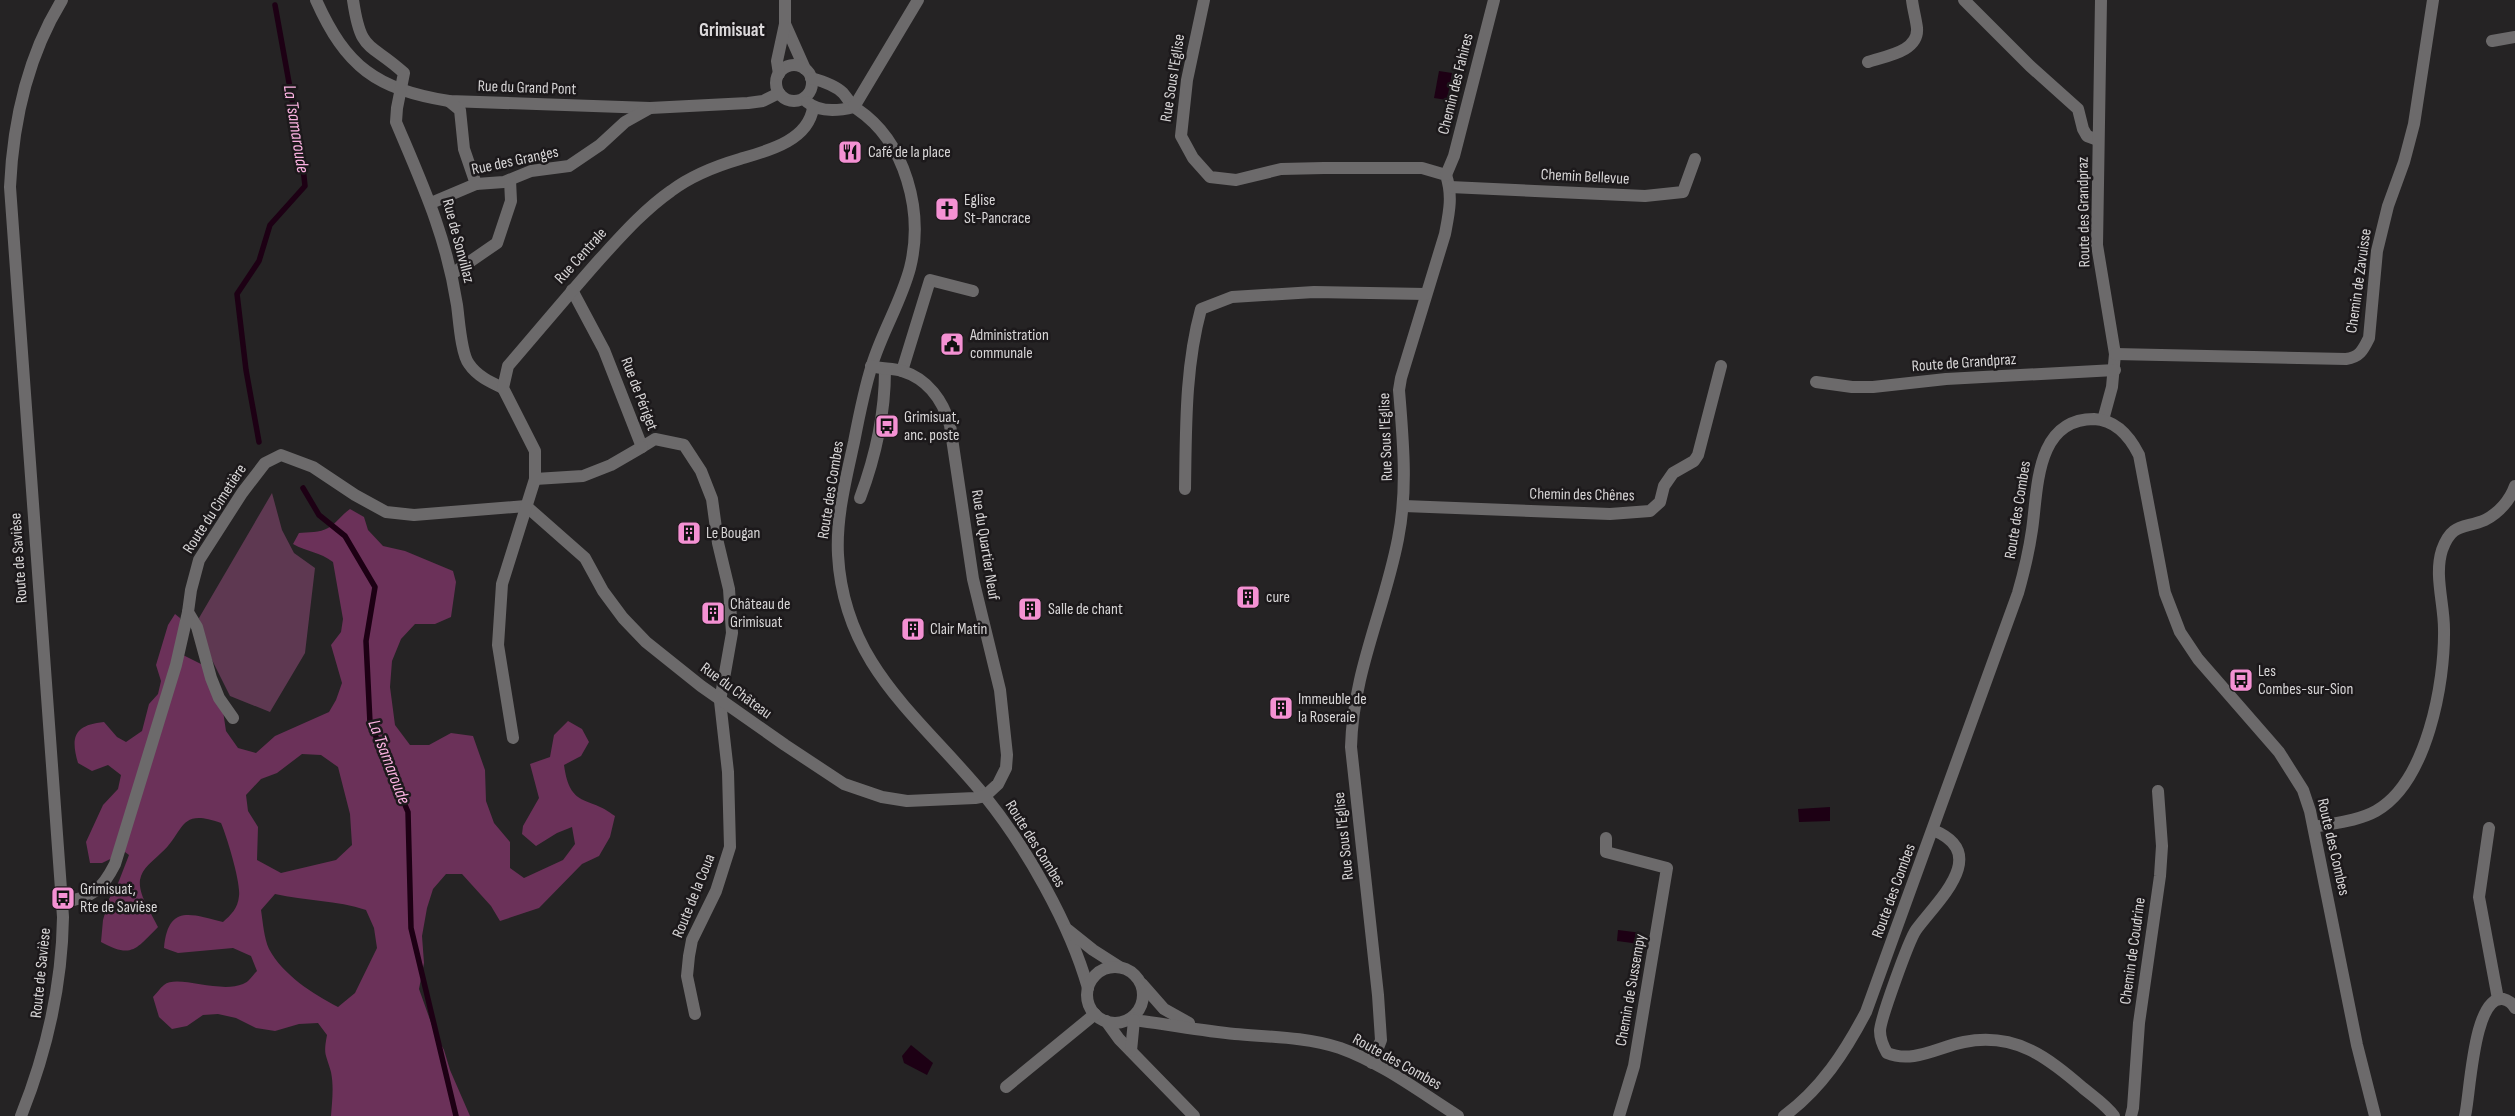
<svg xmlns="http://www.w3.org/2000/svg" width="2515" height="1116" font-family="'Sofia Sans Condensed',sans-serif">
	<style>
		.green { fill: #5e3851 }
		.forest { fill: #6b3159; fill-rule: evenodd }
		.water { fill: #1d0014 }
		.lines { fill: none; stroke-linecap: round; stroke-linejoin: round }
		.stream { stroke: #1d0014; stroke-width: 5.5 }
		.minor { stroke: #6c6a6b; stroke-width: 12 }
		.labels { text-anchor: middle; dominant-baseline: central; stroke-width: 5; stroke-linejoin: round; paint-order: stroke }
		.street-label { font-size: 16px; fill: #d7d5d6; stroke: #1c191b }
		.poi-label { font-size: 16px; fill: #d7d5d6; stroke: #1c191b; text-anchor: start }
		.water-label { font-size: 18px; font-style: italic; fill: #fbb2e1; stroke: #1c191b }
		.quarter-label { font-size: 19px; font-weight: bold; fill: #dcd9db; stroke: #1c191b }
	</style>
	<rect width="100%" height="100%" fill="#252324"/>
	<path class="green" d="M 272,493 L 282,530 L 294,553 L 315,568 L 305,653 L 270,712 L 230,696 L 209,654 L 199,618 Z"/>
	<path class="forest" d="M 350,509 L 364,517 L 368,530 L 383,546 L 405,551 L 453,571 L 456,582 L 451,617 L 435,624 L 415,624 L 401,639 L 392,661 L 390,687 L 395,725 L 410,745 L 429,745 L 451,733 L 473,736 L 485,770 L 486,801 L 494,823 L 510,842 L 510,868 L 524,878 L 563,860 L 575,844 L 572,827 L 557,833 L 536,846 L 522,834 L 523,826 L 539,798 L 530,764 L 550,757 L 554,735 L 568,721 L 582,729 L 589,742 L 581,756 L 564,765 C 570,809 588,795 615,816 L 610,837 L 599,856 L 582,864 L 539,908 L 500,921 L 491,906 L 462,874 L 446,874 L 433,889 L 427,908 L 422,936 L 424,963 L 419,989 L 434,1031 L 444,1050 L 450,1070 L 470,1116 L 331,1116 C 332,1102 334,1087 331,1072 C 326,1053 323,1056 327,1035 L 318,1023 L 299,1024 L 275,1031 L 256,1028 L 236,1018 L 218,1014 L 203,1015 L 187,1026 L 172,1029 L 159,1017 L 153,997 C 157,993 160,988 164,985 C 177,974 219,994 243,984 C 249,982 253,975 257,971 L 251,956 L 233,948 L 178,953 L 164,948 C 168,905 189,913 223,922 C 231,915 238,908 239,896 C 241,883 227,837 221,823 C 178,807 185,832 161,853 C 153,861 142,868 140,880 C 138,895 152,914 158,927 C 136,949 132,959 101,942 L 103,920 L 109,899 L 117,886 L 129,855 L 125,852 L 102,863 L 90,863 L 86,842 L 103,805 L 118,789 L 121,775 L 108,765 L 92,771 L 78,763 C 70,736 75,725 104,722 L 117,737 L 126,742 L 142,731 L 149,704 L 158,694 L 161,681 L 156,665 L 168,625 L 175,614 L 180,618 L 183,655 L 203,665 L 223,711 L 226,731 L 238,748 L 256,753 L 275,736 L 329,712 L 336,700 L 342,683 L 331,645 L 341,632 L 343,619 L 333,562 C 320,552 307,552 293,544 L 299,533 C 308,532 320,533 328,528 C 335,525 342,514 350,509 ZM 302,754 L 321,755 L 338,767 L 350,814 L 352,845 L 336,860 L 281,873 L 257,860 L 258,827 L 248,811 L 246,795 L 261,779 L 277,773 ZM 275,894 C 305,901 337,900 366,910 L 374,928 L 377,948 L 355,993 L 338,1007 C 313,994 283,975 269,949 C 264,938 263,923 261,910 Z"/>
	<g class="water">
		<path d="M 1439,71 L 1452,73 L 1447,100 L 1434,98 Z"/>
		<path d="M 1830,807 L 1830,821 L 1799,822 L 1798,809 Z"/>
		<path d="M 1618,930 L 1642,933 L 1640,944 L 1617,941 Z"/>
		<path d="M 911,1045 L 933,1063 L 927,1075 L 904,1063 L 902,1056 Z"/>
	</g>
	<g class="lines">
		<g class="stream">
			<path d="M 259,442 L 246,370 L 237,294 L 259,261 L 270,225 L 305,186 L 301,149 L 275,5"/>
			<path d="M 303,488 L 319,515 L 345,536 L 375,587 L 366,641 L 370,723 L 408,812 L 411,928 L 456,1116"/>
		</g>
		<g class="minor">
			<path d="M 316,0 C 346,67 376,89 449,101 L 650,108 L 748,103 L 763,101 L 779,93"/>
			<path d="M 353,0 C 361,54 369,41 404,73 L 397,108 L 396,122 C 423,186 446,235 457,305 C 459,319 461,354 469,364 C 477,376 490,382 503,388"/>
			<path d="M 1204,0 L 1187,80 L 1181,136 L 1193,158 L 1210,177 L 1236,180 L 1281,169 L 1324,168 L 1422,168 L 1446,175 C 1453,196 1449,213 1445,234 L 1401,378 L 1399,390 C 1403,441 1408,489 1398,539 C 1384,611 1353,672 1351,747 L 1378,995 L 1381,1040 L 1372,1063"/>
			<path d="M 1964,0 L 2030,66 L 2078,109 L 2083,129 L 2087,136 L 2098,140"/>
			<path d="M 2101,0 L 2097,245 L 2115,354 L 2112,387 L 2103,420"/>
			<path d="M 785,24 L 805,69"/>
			<path d="M 2492,41 L 2515,37"/>
			<path d="M 1868,62 C 1885,56 1919,52 1917,28 C 1916,19 1913,9 1912,0"/>
			<circle cx="794" cy="83" r="18"/>
			<path d="M 779,74 L 777,61 L 785,24 L 785,0"/>
			<path d="M 811,78 C 822,81 835,85 843,93 C 848,99 851,105 857,109 C 906,142 924,212 910,268 C 901,302 882,332 872,365 C 864,390 859,416 854,442 C 846,479 836,517 838,555 C 844,666 920,717 984,795 C 1026,847 1070,924 1088,988"/>
			<path d="M 449,101 L 460,110 L 464,149 L 476,184"/>
			<path d="M 807,102 C 820,113 838,111 854,107"/>
			<path d="M 854,107 L 918,0"/>
			<path d="M 1446,175 L 1454,156 L 1494,0"/>
			<path d="M 1450,187 L 1645,196 L 1683,192 L 1695,159"/>
			<path d="M 431,203 L 476,184 L 504,182 L 531,171 L 569,166 L 600,145 L 625,122 L 650,108"/>
			<path d="M 452,274 L 497,243 L 511,201 L 510,180"/>
			<path d="M 572,290 L 604,350 L 642,447 L 655,439 L 684,445 L 701,471 L 712,499 L 718,543 L 729,589 L 732,633 L 720,701 L 728,772 L 730,847 L 716,891 L 692,940 L 689,956 L 687,976 L 695,1014"/>
			<path d="M 2115,354 L 2346,359 C 2360,357 2363,350 2369,338 L 2377,251 L 2388,206 L 2404,162 L 2414,124 L 2433,0"/>
			<path d="M 902,371 L 930,280 L 973,291"/>
			<path d="M 1816,382 L 1852,387 L 1873,387 L 1946,379 L 2115,370"/>
			<path d="M 535,479 L 583,476 L 611,465 L 642,447"/>
			<path d="M 1185,489 C 1186,429 1185,367 1201,309 L 1232,297 L 1314,292 L 1426,294"/>
			<path d="M 860,498 C 875,458 885,413 885,370"/>
			<path d="M 526,506 L 585,558 L 603,591 L 623,618 L 646,642 L 701,686 L 785,745 L 844,784 L 882,797 L 907,801 L 975,798 L 985,796 L 998,784 L 1006,768 L 1007,755 L 1000,690 L 973,579 L 950,425 C 943,401 928,379 902,371 C 893,368 881,369 871,366"/>
			<path d="M 1404,506 L 1610,514 L 1650,511 L 1660,502 L 1664,486 L 1673,473 L 1694,461 L 1698,455 L 1721,366"/>
			<path d="M 233,718 L 219,698 L 211,678 L 197,627 L 188,612 L 191,590 L 199,560 L 242,493 L 265,463 L 281,455 L 313,467 L 355,495 L 386,512 L 414,515 L 526,506"/>
			<path d="M 513,738 L 498,645 L 502,584 L 535,479 L 535,451 L 503,388 L 508,366 C 539,330 569,294 600,259 C 622,235 644,210 671,191 C 691,176 716,166 740,159 C 767,151 808,141 813,108"/>
			<path d="M 2314,827 C 2334,823 2358,821 2376,811 C 2427,782 2445,683 2444,629 C 2444,603 2434,575 2442,550 C 2452,522 2464,529 2485,520 C 2499,513 2510,500 2515,486"/>
			<path d="M 2489,828 L 2479,897 L 2498,999"/>
			<path d="M 1933,830 C 1992,854 1936,902 1916,930 C 1909,940 1880,1020 1880,1031 C 1880,1040 1883,1046 1887,1053 C 1913,1064 1938,1047 1964,1042 C 2015,1032 2047,1057 2083,1088 C 2094,1097 2106,1105 2114,1116"/>
			<path d="M 1606,838 L 1606,852 L 1667,868 L 1634,1066 L 1619,1116"/>
			<path d="M 63,902 C 92,898 102,890 115,864 L 176,665 L 188,612"/>
			<path d="M 1068,930 L 1093,950 L 1118,966"/>
			<circle cx="1115" cy="995" r="28"/>
			<path d="M 1142,984 L 1164,1009 L 1189,1023"/>
			<path d="M 1132,1018 L 1141,1021 C 1172,1025 1203,1031 1235,1034 C 1270,1037 1306,1037 1340,1048 C 1382,1063 1420,1092 1458,1116"/>
			<path d="M 1106,1021 L 1119,1039 L 1194,1116"/>
			<path d="M 1131,1051 L 1134,1020"/>
			<path d="M 1006,1087 L 1095,1014"/>
			<path d="M 21,1116 C 47,1051 62,987 63,917 L 10,187 C 13,121 27,57 62,0"/>
			<path d="M 1784,1116 C 1821,1089 1845,1052 1866,1012 L 2018,593 C 2024,572 2029,551 2032,530 C 2038,489 2035,419 2094,419 C 2116,420 2130,437 2139,455 L 2165,593 L 2180,632 L 2198,659 L 2279,752 L 2303,790 L 2310,811 L 2357,1045 L 2375,1116"/>
			<path d="M 2131,1116 L 2133,1108 L 2139,1023 L 2160,876 L 2162,846 L 2158,791"/>
			<path d="M 2465,1116 C 2470,1097 2473,995 2503,999 C 2508,1000 2513,1004 2515,1008"/>
		</g>
	</g>
	<defs>
		<g id="restaurant-square" transform="scale(1.25)"><rect x="-9" y="-9" width="18" height="18" rx="4" fill="#f491d3" stroke="#1c191b"/><path d="M-5-6h1v4h1v-4h1v4h1v-4h1v5L-1.5 .5V6h-2V.5L-5-1ZM5-6V6H3V1.5H1.5Q1.5-4 5-6Z" fill="#111"/></g>
		<g id="church-square" transform="scale(1.25)"><rect x="-9" y="-9" width="18" height="18" rx="4" fill="#f491d3" stroke="#1c191b"/><path d="M-1.2-6h2.4v3.5h3.3v2.4h-3.3V6h-2.4V-.1h-3.3v-2.4h3.3Z" fill="#111"/></g>
		<g id="civic-square" transform="scale(1.25)"><rect x="-9" y="-9" width="18" height="18" rx="4" fill="#f491d3" stroke="#1c191b"/><path d="M-.6-6.5H3V-4.5H.6V-3L4-1V1h2V6H-6V1h2V-1L-.6-3ZM-1.2 2.5V6h2.4V2.5Z" fill="#111"/></g>
		<g id="bus-square" transform="scale(1.25)"><rect x="-9" y="-9" width="18" height="18" rx="4" fill="#f491d3" stroke="#1c191b"/><path d="M-5-6H5V4H4V6H2V4H-2V6H-4V4H-5ZM-3.5-4V0h7V-4ZM-3.5 1.2v1.5H-2V1.2ZM2 1.2v1.5H3.5V1.2Z" fill="#111"/></g>
		<g id="building-square" transform="scale(1.25)"><rect x="-9" y="-9" width="18" height="18" rx="4" fill="#f491d3" stroke="#1c191b"/><path d="M-4-6H4V6H1V3H-1V6H-4ZM-2.5-4.3h1.7v1.8h-1.7ZM.8-4.3h1.7v1.8H.8ZM-2.5-1h1.7V.8h-1.7ZM.8-1h1.7V.8H.8Z" fill="#111"/></g>
	</defs>
	<g fill-rule="evenodd">
		<use href="#restaurant-square" x="850" y="152"/>
		<use href="#church-square" x="947" y="209"/>
		<use href="#civic-square" x="952" y="344"/>
		<use href="#bus-square" x="887" y="426"/>
		<use href="#building-square" x="689" y="533"/>
		<use href="#building-square" x="1248" y="597"/>
		<use href="#building-square" x="1030" y="609"/>
		<use href="#building-square" x="713" y="613"/>
		<use href="#building-square" x="913" y="629"/>
		<use href="#bus-square" x="2241" y="680"/>
		<use href="#building-square" x="1281" y="708"/>
		<use href="#bus-square" x="63" y="898"/>
	</g>
	<g class="labels">
		<g class="street-label">
			<text transform="translate(1173 78) rotate(-81)">Rue Sous l'Eglise</text>
			<text transform="translate(1456 84) rotate(-76)">Chemin des Fahires</text>
			<text transform="translate(527 88) rotate(2)">Rue du Grand Pont</text>
			<text transform="translate(515 161) rotate(-12)">Rue des Granges</text>
			<text transform="translate(1585 177) rotate(3)">Chemin Bellevue</text>
			<text transform="translate(2084 212) rotate(-91)">Route des Grandpraz</text>
			<text transform="translate(458 241) rotate(75)">Rue de Sonvillaz</text>
			<text transform="translate(581 256) rotate(-48)">Rue Centrale</text>
			<text transform="translate(2359 281) rotate(-82)">Chemin de Zavuisse</text>
			<text transform="translate(1964 363) rotate(-4)">Route de Grandpraz</text>
			<text transform="translate(639 394) rotate(69)">Rue de Périget</text>
			<text transform="translate(1386 437) rotate(-92)">Rue Sous l'Eglise</text>
			<text transform="translate(831 490) rotate(-81)">Route des Combes</text>
			<text transform="translate(1582 495) rotate(1)">Chemin des Chênes</text>
			<text transform="translate(215 509) rotate(-57)">Route du Cimetière</text>
			<text transform="translate(2018 510) rotate(-81)">Route des Combes</text>
			<text transform="translate(985 545) rotate(81)">Rue du Quartier Neuf</text>
			<text transform="translate(19 558) rotate(-94)">Route de Savièse</text>
			<text transform="translate(736 691) rotate(36)">Rue du Château</text>
			<text transform="translate(1344 836) rotate(-96)">Rue Sous l'Eglise</text>
			<text transform="translate(1035 844) rotate(58)">Route des Combes</text>
			<text transform="translate(2333 847) rotate(77)">Route des Combes</text>
			<text transform="translate(1894 891) rotate(-70)">Route des Combes</text>
			<text transform="translate(694 896) rotate(-68)">Route de la Coua</text>
			<text transform="translate(2133 951) rotate(-82)">Chemin de Coudrine</text>
			<text transform="translate(41 973) rotate(-84)">Route de Savièse</text>
			<text transform="translate(1631 990) rotate(-80)">Chemin de Sussempy</text>
			<text transform="translate(1397 1062) rotate(29)">Route des Combes</text>
		</g>
		<g class="poi-label">
			<text x="868" y="152">Café de la place</text>
			<text x="964" y="200">Eglise<tspan x="964" dy="18">St-Pancrace</tspan></text>
			<text x="970" y="335">Administration<tspan x="970" dy="18">communale</tspan></text>
			<text x="904" y="417">Grimisuat,<tspan x="904" dy="18">anc. poste</tspan></text>
			<text x="706" y="533">Le Bougan</text>
			<text x="1266" y="597">cure</text>
			<text x="730" y="604">Château de<tspan x="730" dy="18">Grimisuat</tspan></text>
			<text x="1048" y="609">Salle de chant</text>
			<text x="930" y="629">Clair Matin</text>
			<text x="2258" y="671">Les<tspan x="2258" dy="18">Combes-sur-Sion</tspan></text>
			<text x="1298" y="699">Immeuble de<tspan x="1298" dy="18">la Roseraie</tspan></text>
			<text x="80" y="889">Grimisuat,<tspan x="80" dy="18">Rte de Savièse</tspan></text>
		</g>
		<g class="water-label">
			<text transform="translate(296 129) rotate(81)">La Tsamaroude</text>
			<text transform="translate(389 762) rotate(69)">La Tsamaroude</text>
		</g>
		<g class="quarter-label">
			<text x="732" y="30">Grimisuat</text>
		</g>
	</g>
</svg>
